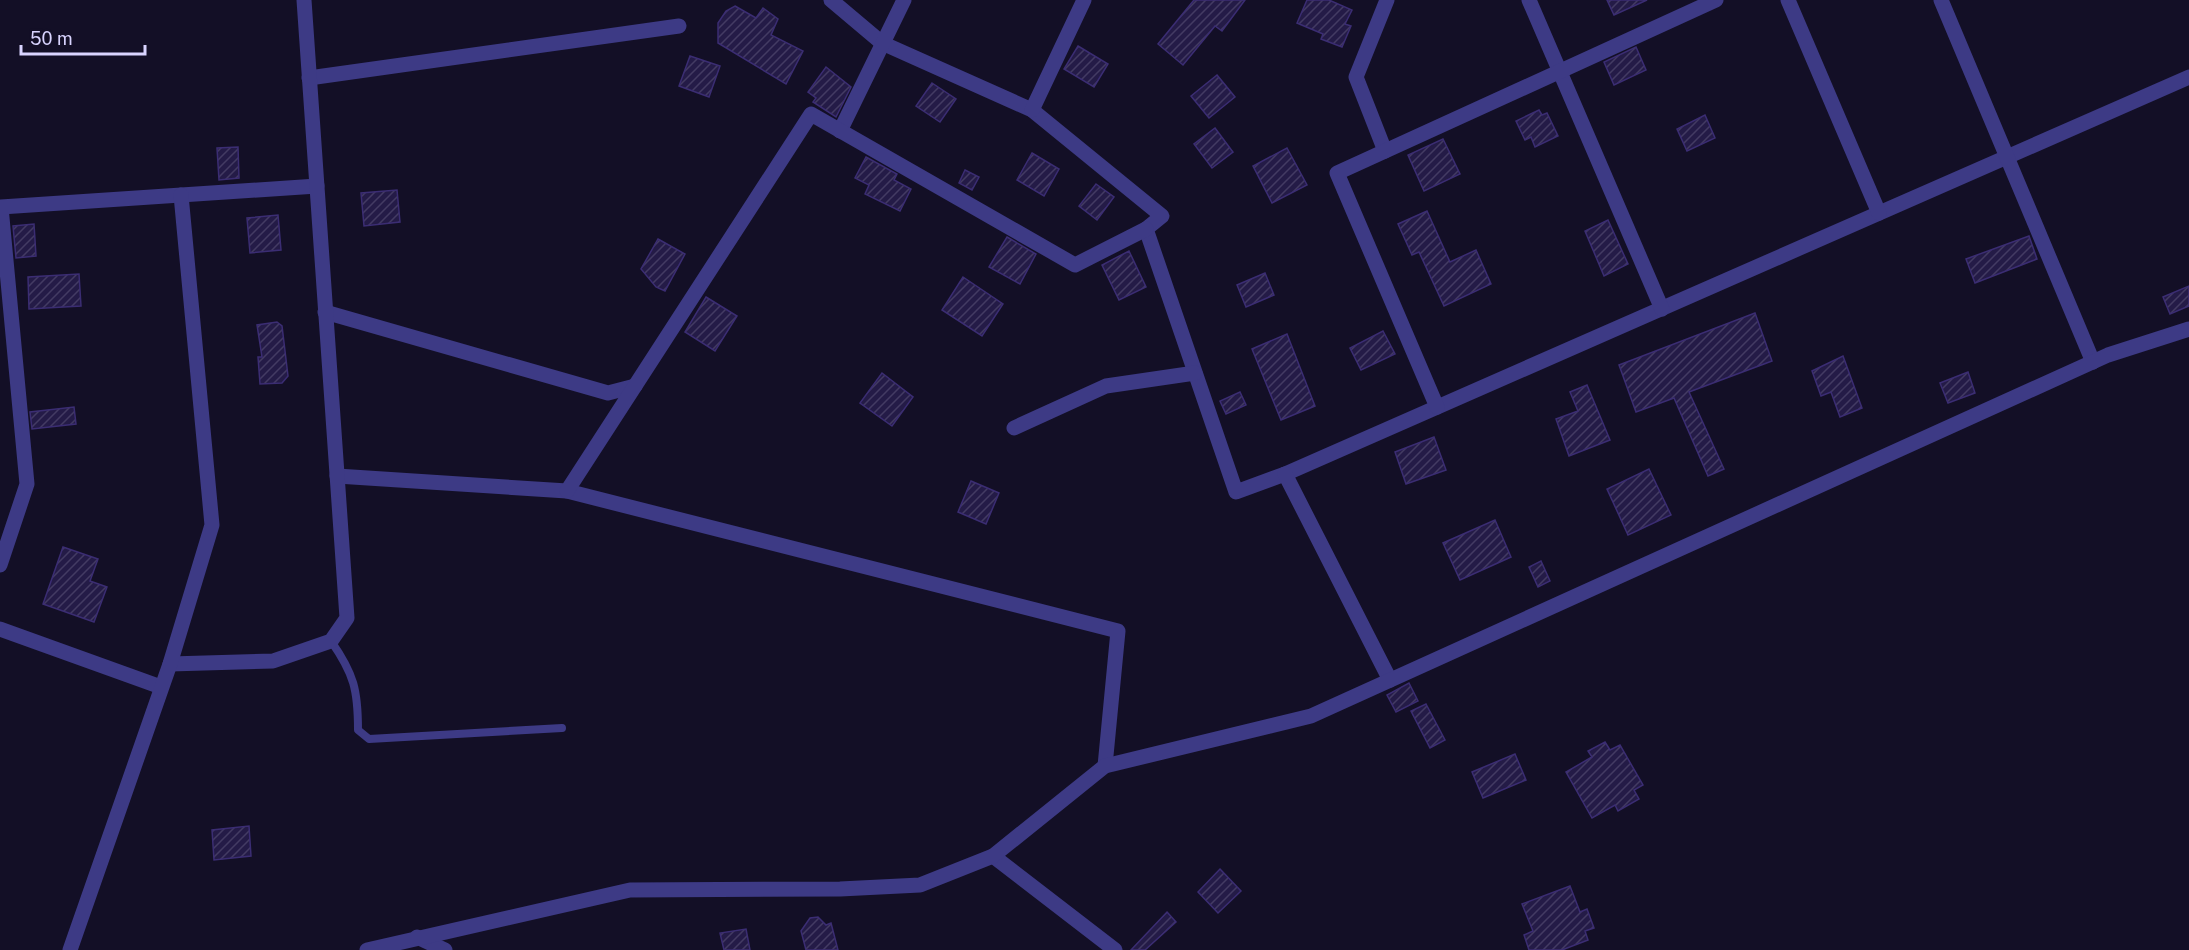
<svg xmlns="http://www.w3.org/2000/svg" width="2189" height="950" font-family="'Public Sans',sans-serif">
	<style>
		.building { fill: url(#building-hatch); stroke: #3b2d73; stroke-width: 1.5 }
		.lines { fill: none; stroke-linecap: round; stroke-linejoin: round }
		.service { stroke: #3d3a85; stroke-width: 8 }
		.minor { stroke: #3d3a85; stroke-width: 15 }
	</style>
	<defs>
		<pattern id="building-hatch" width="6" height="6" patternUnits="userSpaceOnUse" patternTransform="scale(1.5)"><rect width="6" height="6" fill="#241b47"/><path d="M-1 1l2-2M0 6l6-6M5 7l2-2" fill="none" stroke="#433b63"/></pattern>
	</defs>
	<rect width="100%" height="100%" fill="#130f26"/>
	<g class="building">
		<path d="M 1194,0 L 1245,0 L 1222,31 L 1215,26 L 1183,65 L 1158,44 Z"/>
		<path d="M 1307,0 L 1329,0 L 1352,10 L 1345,24 L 1351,26 L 1342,47 L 1321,39 L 1323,34 L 1297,23 Z"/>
		<path d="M 1607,0 L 1647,0 L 1614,15 Z"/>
		<path d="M 735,6 L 756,18 L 763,8 L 778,19 L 771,35 L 803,51 L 786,84 L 718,43 L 718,23 L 726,11 Z"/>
		<path d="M 1078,46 L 1108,64 L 1094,87 L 1064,69 Z"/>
		<path d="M 1636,47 L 1646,70 L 1614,85 L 1604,62 Z"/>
		<path d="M 690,56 L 720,66 L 709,97 L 679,86 Z"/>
		<path d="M 826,67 L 851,87 L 836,117 L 813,102 L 816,98 L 808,92 Z"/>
		<path d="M 1217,75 L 1235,97 L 1209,118 L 1191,96 Z"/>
		<path d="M 932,83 L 956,99 L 940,122 L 916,106 Z"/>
		<path d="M 1539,110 L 1542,115 L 1547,113 L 1558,136 L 1535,147 L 1531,137 L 1525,140 L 1516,121 Z"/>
		<path d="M 1705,115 L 1715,138 L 1687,151 L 1677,129 Z"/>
		<path d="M 1215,128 L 1233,152 L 1212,168 L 1194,144 Z"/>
		<path d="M 1443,139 L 1460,174 L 1424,191 L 1408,155 Z"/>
		<path d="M 238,147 L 239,178 L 219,180 L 217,148 Z"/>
		<path d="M 1287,148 L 1307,185 L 1272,203 L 1253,166 Z"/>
		<path d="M 1032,153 L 1059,169 L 1044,196 L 1017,180 Z"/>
		<path d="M 866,157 L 897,174 L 894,180 L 911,189 L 900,211 L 865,194 L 869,185 L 855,178 Z"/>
		<path d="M 965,170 L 979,177 L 972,190 L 959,183 Z"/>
		<path d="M 1096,184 L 1114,197 L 1097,220 L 1079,206 Z"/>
		<path d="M 397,190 L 400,222 L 364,226 L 361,193 Z"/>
		<path d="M 1427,211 L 1450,262 L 1476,250 L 1491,284 L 1444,306 L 1419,252 L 1412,255 L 1398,224 Z"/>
		<path d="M 278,215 L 281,250 L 250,253 L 247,218 Z"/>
		<path d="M 1608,220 L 1628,264 L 1604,276 L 1585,231 Z"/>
		<path d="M 34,224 L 36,256 L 16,258 L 13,226 Z"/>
		<path d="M 2029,236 L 2037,259 L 1975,283 L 1966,259 Z"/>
		<path d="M 1007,237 L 1036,254 L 1020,284 L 989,267 Z"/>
		<path d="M 658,239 L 685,254 L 665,291 L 656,287 L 641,269 Z"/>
		<path d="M 1129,251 L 1146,287 L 1119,300 L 1102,265 Z"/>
		<path d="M 1265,273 L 1274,295 L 1246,307 L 1237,285 Z"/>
		<path d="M 79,274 L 81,306 L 29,309 L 28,277 Z"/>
		<path d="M 963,277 L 1003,304 L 982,336 L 942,310 Z"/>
		<path d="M 2189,286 L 2189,306 L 2170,314 L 2163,297 Z"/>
		<path d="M 706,297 L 737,316 L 715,351 L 685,332 Z"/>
		<path d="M 1755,313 L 1772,361 L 1689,392 L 1724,469 L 1708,476 L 1674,398 L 1636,412 L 1619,365 Z"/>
		<path d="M 277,322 L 282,326 L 288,376 L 282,383 L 260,384 L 258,357 L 262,357 L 257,325 Z"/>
		<path d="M 1383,331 L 1395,354 L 1361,370 L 1350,348 Z"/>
		<path d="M 1287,334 L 1315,406 L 1281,420 L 1252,349 Z"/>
		<path d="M 1843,356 L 1862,408 L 1840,417 L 1831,392 L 1821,396 L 1812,371 Z"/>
		<path d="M 1968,372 L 1975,393 L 1948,403 L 1940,383 Z"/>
		<path d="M 882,373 L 913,397 L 892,426 L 860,403 Z"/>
		<path d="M 1587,385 L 1610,440 L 1569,456 L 1556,419 L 1578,411 L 1570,392 Z"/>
		<path d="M 1240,392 L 1246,405 L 1226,414 L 1220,401 Z"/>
		<path d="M 74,407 L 76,424 L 32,429 L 30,412 Z"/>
		<path d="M 1434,437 L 1446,470 L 1406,484 L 1395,452 Z"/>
		<path d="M 1649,469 L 1671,515 L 1628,535 L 1607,489 Z"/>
		<path d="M 971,481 L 999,493 L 986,524 L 958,512 Z"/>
		<path d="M 1495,520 L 1511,557 L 1460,580 L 1443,543 Z"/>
		<path d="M 63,547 L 98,559 L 90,581 L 107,587 L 94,622 L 43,604 Z"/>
		<path d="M 1541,561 L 1550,581 L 1538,587 L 1529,567 Z"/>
		<path d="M 1409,683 L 1418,701 L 1396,712 L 1387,695 Z"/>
		<path d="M 1426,704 L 1445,740 L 1430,748 L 1411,711 Z"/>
		<path d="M 1605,742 L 1610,750 L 1620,745 L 1643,785 L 1634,790 L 1639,799 L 1618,811 L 1615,805 L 1592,818 L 1566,772 L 1592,757 L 1588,751 Z"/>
		<path d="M 1515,754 L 1526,780 L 1483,798 L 1472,772 Z"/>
		<path d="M 249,826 L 251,856 L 214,860 L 212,830 Z"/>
		<path d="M 1220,869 L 1241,891 L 1218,913 L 1198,892 Z"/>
		<path d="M 1570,886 L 1580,912 L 1587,909 L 1594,928 L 1585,931 L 1588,940 L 1562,950 L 1529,950 L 1524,935 L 1533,931 L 1522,904 Z"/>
		<path d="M 1167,912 L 1176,922 L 1145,950 L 1131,950 Z"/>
		<path d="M 818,917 L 826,925 L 831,923 L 838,950 L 806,950 L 801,931 L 810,918 Z"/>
		<path d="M 746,929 L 750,950 L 724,950 L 720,933 Z"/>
	</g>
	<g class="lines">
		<path class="service" d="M 331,641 C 354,674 358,690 358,730 L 369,739 L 562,728"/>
		<g class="minor">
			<path d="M 831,0 L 882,43 L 1032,110 L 1162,216 L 1146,229 L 1236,492 L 1285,474 L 2189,77"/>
			<path d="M 1529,0 L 1662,309"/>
			<path d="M 1788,0 L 1879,213"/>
			<path d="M 1941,0 L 2093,362"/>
			<path d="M 309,78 L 679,26"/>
			<path d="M 1032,110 L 1084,0"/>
			<path d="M 840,131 L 904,0"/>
			<path d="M 1385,151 L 1356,77 L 1387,0"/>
			<path d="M 325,312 L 608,393 L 635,386"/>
			<path d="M 1437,407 L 1337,173 L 1716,0"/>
			<path d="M 1014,428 L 1106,386 L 1195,373"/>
			<path d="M 1285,474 L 1390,680"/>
			<path d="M 337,476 L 567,491 L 1118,631 L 1105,766"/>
			<path d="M 567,491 L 811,114 L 1075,265 L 1146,229"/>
			<path d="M 0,565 L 27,484 L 1,207 L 317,186"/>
			<path d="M 0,629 L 161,687"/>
			<path d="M 170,664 L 273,661 L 331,641 L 347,618 L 304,0"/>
			<path d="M 993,856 L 1115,950"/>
			<path d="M 417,937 L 445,950"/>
			<path d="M 70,950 L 170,664 L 212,525 L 181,195"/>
			<path d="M 367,950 L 630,890 L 840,889 L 920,885 L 993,856 L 1105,766 L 1311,716 L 2108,355 L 2189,329"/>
		</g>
	</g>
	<path d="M21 45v9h124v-9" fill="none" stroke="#d9d4ff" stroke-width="3"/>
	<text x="30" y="45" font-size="18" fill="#d9d4ff" stroke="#130f26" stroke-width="4.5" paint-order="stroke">50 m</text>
</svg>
